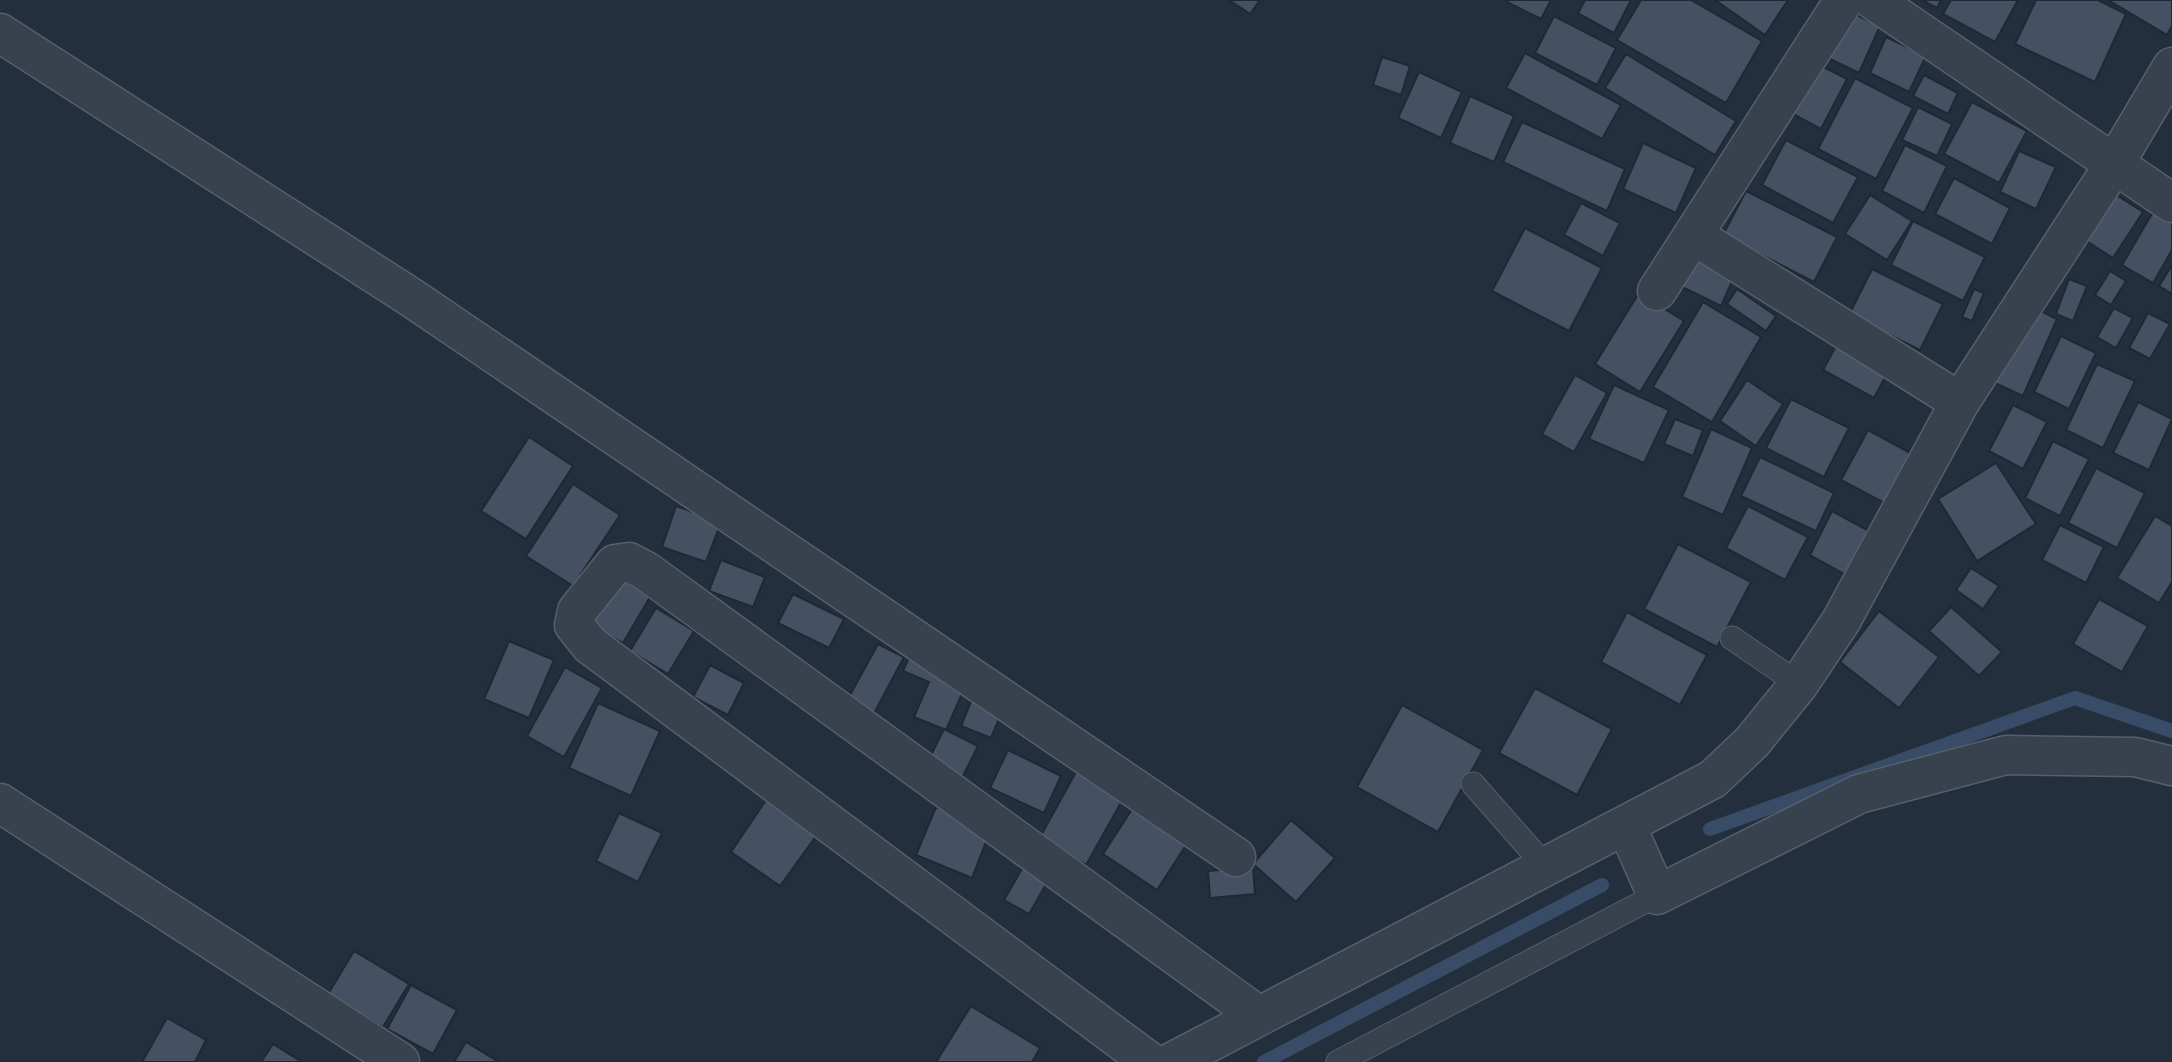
<svg xmlns="http://www.w3.org/2000/svg" width="2172" height="1062" font-family="'Source Sans 3',sans-serif">
	<style>
		.lines { fill: none; stroke-linecap: round; stroke-linejoin: round }
		.stream { stroke: #394c67; stroke-width: 14 }
		.building { fill: #455162; stroke: #1f2835; stroke-width: 2 }
		.service-casing { stroke: #565f6c; stroke-width: 25 }
		.minor-casing { stroke: #565f6c; stroke-width: 41 }
		.service { stroke: #38414e; stroke-width: 23 }
		.minor { stroke: #38414e; stroke-width: 38 }
	</style>
	<rect width="100%" height="100%" fill="#242f3e"/>
	<g class="lines">
		<g class="stream">
			<path d="M 1710,829 L 2075,698 L 2172,731"/>
			<path d="M 1264,1062 L 1602,885"/>
		</g>
	</g>
	<g class="building">
		<path d="M 1229,0 L 1260,0 L 1250,14 Z"/>
		<path d="M 1508,0 L 1551,0 L 1541,19 L 1507,2 Z"/>
		<path d="M 1585,0 L 1631,0 L 1614,33 L 1578,13 Z"/>
		<path d="M 1641,0 L 1691,0 L 1762,41 L 1726,103 L 1617,40 Z"/>
		<path d="M 1715,0 L 1788,0 L 1765,35 Z"/>
		<path d="M 1922,0 L 1941,0 L 1937,8 Z"/>
		<path d="M 1951,0 L 2018,0 L 1995,42 L 1943,14 Z"/>
		<path d="M 2036,0 L 2098,0 L 2126,14 L 2095,82 L 2015,44 Z"/>
		<path d="M 2108,0 L 2172,0 L 2172,26 L 2167,35 Z"/>
		<path d="M 1848,11 L 1880,26 L 1859,73 L 1826,57 Z"/>
		<path d="M 1554,16 L 1616,48 L 1597,85 L 1535,53 Z"/>
		<path d="M 1886,37 L 1926,56 L 1909,92 L 1870,73 Z"/>
		<path d="M 1525,53 L 1621,105 L 1602,139 L 1506,88 Z"/>
		<path d="M 1626,54 L 1736,121 L 1715,155 L 1605,88 Z"/>
		<path d="M 1382,57 L 1410,66 L 1401,95 L 1373,85 Z"/>
		<path d="M 1816,63 L 1847,79 L 1821,129 L 1791,113 Z"/>
		<path d="M 1419,72 L 1462,92 L 1441,138 L 1398,118 Z"/>
		<path d="M 1924,75 L 1958,93 L 1948,114 L 1913,96 Z"/>
		<path d="M 1855,78 L 1913,108 L 1876,179 L 1818,149 Z"/>
		<path d="M 1470,96 L 1514,116 L 1494,162 L 1450,143 Z"/>
		<path d="M 1972,102 L 2027,131 L 1999,183 L 1944,154 Z"/>
		<path d="M 1918,107 L 1952,124 L 1937,156 L 1902,140 Z"/>
		<path d="M 1522,122 L 1625,169 L 1607,211 L 1503,162 Z"/>
		<path d="M 1786,140 L 1858,177 L 1833,223 L 1762,185 Z"/>
		<path d="M 1643,143 L 1696,168 L 1676,213 L 1623,189 Z"/>
		<path d="M 1905,145 L 1947,166 L 1924,213 L 1882,191 Z"/>
		<path d="M 2019,151 L 2056,167 L 2036,209 L 2000,192 Z"/>
		<path d="M 1954,178 L 2010,208 L 1992,244 L 1935,214 Z"/>
		<path d="M 2107,189 L 2143,212 L 2113,258 L 2077,235 Z"/>
		<path d="M 1746,191 L 1837,237 L 1814,282 L 1723,235 Z"/>
		<path d="M 1870,195 L 1912,221 L 1887,260 L 1845,234 Z"/>
		<path d="M 1581,203 L 1620,223 L 1603,256 L 1564,235 Z"/>
		<path d="M 2153,212 L 2172,223 L 2172,250 L 2153,283 L 2122,265 Z"/>
		<path d="M 1913,221 L 1985,257 L 1963,301 L 1891,265 Z"/>
		<path d="M 1525,228 L 1602,268 L 1569,331 L 1492,291 Z"/>
		<path d="M 1697,247 L 1737,270 L 1721,306 L 1676,284 Z"/>
		<path d="M 2172,265 L 2172,294 L 2159,286 Z"/>
		<path d="M 1872,269 L 1943,304 L 1920,350 L 1849,315 Z"/>
		<path d="M 2110,271 L 2126,281 L 2111,305 L 2095,295 Z"/>
		<path d="M 2069,279 L 2087,286 L 2073,321 L 2056,314 Z"/>
		<path d="M 1737,289 L 1776,316 L 1766,331 L 1727,304 Z"/>
		<path d="M 1974,289 L 1984,293 L 1972,321 L 1962,317 Z"/>
		<path d="M 1639,293 L 1684,321 L 1640,392 L 1595,364 Z"/>
		<path d="M 1703,302 L 1761,337 L 1712,422 L 1653,387 Z"/>
		<path d="M 2030,306 L 2057,319 L 2023,396 L 1995,383 Z"/>
		<path d="M 2114,308 L 2133,318 L 2116,348 L 2097,337 Z"/>
		<path d="M 2148,313 L 2170,324 L 2150,359 L 2129,348 Z"/>
		<path d="M 1842,335 L 1893,362 L 1874,398 L 1823,370 Z"/>
		<path d="M 2061,336 L 2096,353 L 2069,409 L 2034,392 Z"/>
		<path d="M 2097,364 L 2135,381 L 2103,448 L 2066,430 Z"/>
		<path d="M 1575,375 L 1607,393 L 1574,452 L 1542,434 Z"/>
		<path d="M 1747,380 L 1783,404 L 1756,446 L 1720,421 Z"/>
		<path d="M 1614,385 L 1669,410 L 1644,463 L 1589,439 Z"/>
		<path d="M 1791,399 L 1849,428 L 1824,477 L 1766,448 Z"/>
		<path d="M 2138,402 L 2172,419 L 2149,470 L 2113,453 Z"/>
		<path d="M 2013,405 L 2047,422 L 2023,469 L 1989,451 Z"/>
		<path d="M 1675,419 L 1703,430 L 1693,456 L 1664,444 Z"/>
		<path d="M 1711,429 L 1752,448 L 1723,515 L 1682,497 Z"/>
		<path d="M 1868,430 L 1916,456 L 1890,506 L 1841,480 Z"/>
		<path d="M 529,437 L 573,466 L 526,539 L 481,511 Z"/>
		<path d="M 2053,441 L 2089,459 L 2060,516 L 2025,498 Z"/>
		<path d="M 1760,457 L 1834,493 L 1816,531 L 1741,496 Z"/>
		<path d="M 1996,463 L 2036,524 L 1977,561 L 1938,499 Z"/>
		<path d="M 2096,468 L 2145,493 L 2117,548 L 2068,523 Z"/>
		<path d="M 573,484 L 620,515 L 573,586 L 526,556 Z"/>
		<path d="M 676,506 L 721,522 L 706,562 L 662,547 Z"/>
		<path d="M 1748,506 L 1808,537 L 1785,580 L 1726,548 Z"/>
		<path d="M 1832,511 L 1869,531 L 1846,575 L 1810,555 Z"/>
		<path d="M 2155,516 L 2172,526 L 2172,582 L 2159,603 L 2117,578 Z"/>
		<path d="M 2060,525 L 2104,547 L 2086,583 L 2042,560 Z"/>
		<path d="M 1678,544 L 1751,582 L 1717,647 L 1644,609 Z"/>
		<path d="M 721,560 L 765,577 L 753,607 L 709,591 Z"/>
		<path d="M 1971,568 L 1999,586 L 1983,609 L 1956,590 Z"/>
		<path d="M 621,573 L 653,592 L 623,643 L 591,625 Z"/>
		<path d="M 793,594 L 844,619 L 829,648 L 778,623 Z"/>
		<path d="M 2099,599 L 2148,626 L 2122,672 L 2073,644 Z"/>
		<path d="M 1951,607 L 2002,652 L 1979,676 L 1929,631 Z"/>
		<path d="M 656,608 L 694,631 L 668,674 L 630,651 Z"/>
		<path d="M 1879,611 L 1939,657 L 1899,708 L 1840,662 Z"/>
		<path d="M 1627,612 L 1707,655 L 1680,705 L 1601,662 Z"/>
		<path d="M 509,641 L 554,660 L 529,718 L 484,699 Z"/>
		<path d="M 878,644 L 904,657 L 871,719 L 845,704 Z"/>
		<path d="M 910,655 L 968,680 L 946,730 L 914,717 L 929,682 L 903,671 Z"/>
		<path d="M 710,665 L 744,683 L 728,715 L 693,697 Z"/>
		<path d="M 565,667 L 602,688 L 564,757 L 527,736 Z"/>
		<path d="M 1535,688 L 1612,729 L 1577,795 L 1499,753 Z"/>
		<path d="M 974,694 L 1004,707 L 991,738 L 961,726 Z"/>
		<path d="M 598,703 L 660,731 L 631,796 L 569,768 Z"/>
		<path d="M 1402,705 L 1483,750 L 1438,832 L 1357,787 Z"/>
		<path d="M 944,729 L 978,746 L 960,782 L 926,765 Z"/>
		<path d="M 1008,750 L 1061,776 L 1044,813 L 990,788 Z"/>
		<path d="M 1076,772 L 1123,799 L 1086,865 L 1039,839 Z"/>
		<path d="M 768,797 L 819,832 L 780,886 L 731,852 Z"/>
		<path d="M 1136,803 L 1190,839 L 1157,890 L 1103,854 Z"/>
		<path d="M 936,807 L 991,829 L 972,878 L 916,855 Z"/>
		<path d="M 619,813 L 662,833 L 638,882 L 596,861 Z"/>
		<path d="M 1291,820 L 1335,858 L 1296,902 L 1253,864 Z"/>
		<path d="M 1027,860 L 1052,874 L 1029,914 L 1004,900 Z"/>
		<path d="M 1253,867 L 1255,894 L 1210,898 L 1208,871 Z"/>
		<path d="M 354,951 L 409,984 L 383,1027 L 328,994 Z"/>
		<path d="M 411,985 L 457,1010 L 433,1054 L 387,1029 Z"/>
		<path d="M 971,1006 L 1040,1048 L 1032,1062 L 936,1062 Z"/>
		<path d="M 167,1018 L 206,1040 L 195,1062 L 142,1062 Z"/>
		<path d="M 466,1042 L 499,1062 L 454,1062 Z"/>
		<path d="M 273,1044 L 302,1062 L 261,1062 Z"/>
	</g>
	<g class="lines">
		<g class="service-casing">
			<g id="service">
				<path d="M 1732,638 L 1799,684"/>
				<path d="M 1473,784 L 1546,867"/>
				<path d="M 1338,1062 L 1657,895"/>
			</g>
		</g>
		<g class="minor-casing">
			<g id="minor">
				<path d="M 1873,0 L 2172,203"/>
				<path d="M 0,33 L 412,298 L 1236,857"/>
				<path d="M 1693,235 L 1960,402"/>
				<path d="M 1657,291 L 1844,0"/>
				<path d="M 0,803 L 400,1062"/>
				<path d="M 1626,825 L 1657,895 L 1859,794 L 2006,755 L 2135,757 L 2172,766"/>
				<path d="M 1150,1062 L 590,645 L 574,625 L 577,611 L 615,564 L 629,562 L 646,571 L 1259,1016"/>
				<path d="M 1172,1062 L 1713,779 L 1752,742 L 1799,684 L 1841,621 L 1960,402 L 2115,163 L 2172,67"/>
			</g>
		</g>
		<use href="#service" class="service"/>
		<use href="#minor" class="minor"/>
	</g>
</svg>
